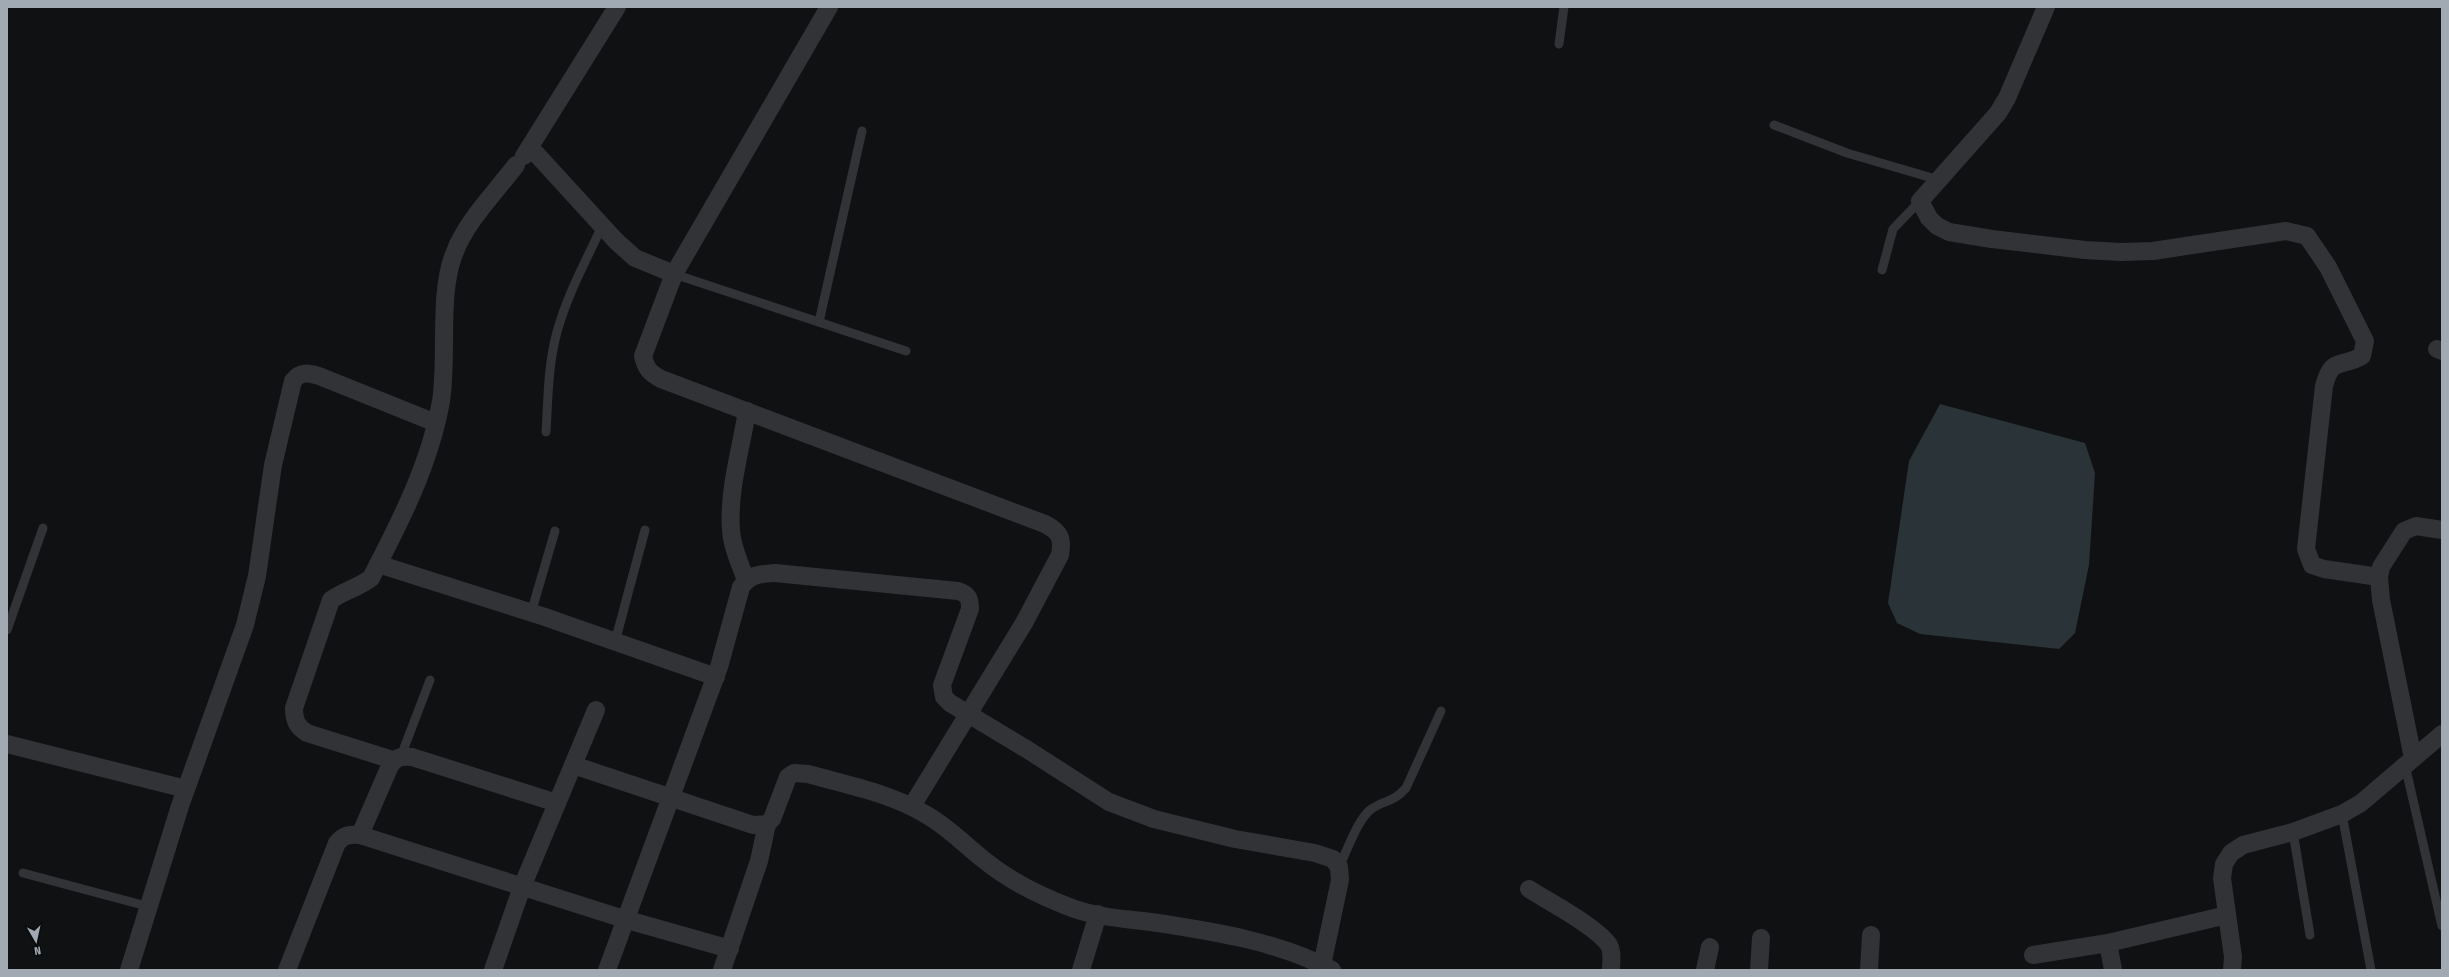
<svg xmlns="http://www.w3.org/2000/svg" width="2449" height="977" font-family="'Fira Sans Condensed',sans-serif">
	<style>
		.water { fill: #293338 }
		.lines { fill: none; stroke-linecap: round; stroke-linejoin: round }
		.service { stroke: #313337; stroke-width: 9 }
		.minor { stroke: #313337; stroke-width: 18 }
	</style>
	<rect width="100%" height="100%" fill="#101112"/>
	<path class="water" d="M 1940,404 L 2085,443 L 2095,473 L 2089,565 L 2075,633 L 2059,649 L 1920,634 L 1897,623 L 1888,603 L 1909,461 Z"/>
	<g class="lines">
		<g class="service">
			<path d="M 1559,44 L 1564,7"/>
			<path d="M 1774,125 L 1847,153 L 1939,180"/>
			<path d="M 1882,270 L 1893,229 L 1920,201"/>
			<path d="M 674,274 L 906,351"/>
			<path d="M 819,322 L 862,131"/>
			<path d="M 546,432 C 548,399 548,364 557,332 C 567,295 586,261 602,226"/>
			<path d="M 531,613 L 555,531"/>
			<path d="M 7,630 L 43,528"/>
			<path d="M 615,642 L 645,530"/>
			<path d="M 401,756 L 430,680"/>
			<path d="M 2405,765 L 2442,926"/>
			<path d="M 2342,814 L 2371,970"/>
			<path d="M 2293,832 L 2310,935"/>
			<path d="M 1339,867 C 1347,851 1357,821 1370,810 C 1383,800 1393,803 1406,788 L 1441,711"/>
			<path d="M 23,873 L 150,907"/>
		</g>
		<g class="minor">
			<path d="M 829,7 L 674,274 L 643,356 C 646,369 650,373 661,379 L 1045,524 C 1060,532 1063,538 1060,555 L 1024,623 L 912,806"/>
			<path d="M 2046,7 L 2007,98 L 1998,113 L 1920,201 L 1929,218 L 1937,226 L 1949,232 L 1992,239 L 2085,250 L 2120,252 L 2153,251 L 2286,231 L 2307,236 L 2328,267 L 2365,341 L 2362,356 C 2341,368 2332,356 2324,386 L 2306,549 L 2312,565 L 2324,569 L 2379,577"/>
			<path d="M 530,147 L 616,241 L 635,258 L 674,274"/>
			<path d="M 524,156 L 617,7"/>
			<path d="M 2437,349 L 2442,351"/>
			<path d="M 378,564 L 545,617 L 716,677"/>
			<path d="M 746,580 C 740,564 732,547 731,530 C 728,491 741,449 747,411"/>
			<path d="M 7,744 L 186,789"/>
			<path d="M 2413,758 L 2381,600 L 2379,577 L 2381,567 L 2404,531 L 2416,526 L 2442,530"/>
			<path d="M 393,760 L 307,733 C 297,727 294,720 294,708 L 331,600 C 343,591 358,588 371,578 C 400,522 430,464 441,401 C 448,357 438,294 454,254 C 466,221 495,193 516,165"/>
			<path d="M 573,765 L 753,825 L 767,824 L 772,819 L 788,777 L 794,773 L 808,774 C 847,785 890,793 925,814 C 947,826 965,845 984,860 C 1011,882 1040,896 1072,908 C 1099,918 1130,919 1158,923 C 1217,932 1279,942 1332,970"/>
			<path d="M 360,835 L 389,768 C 395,757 400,756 412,757 L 557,803"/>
			<path d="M 1529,889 C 1549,902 1597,927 1609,945 C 1613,952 1611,962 1611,970"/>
			<path d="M 2108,943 L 2113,970"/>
			<path d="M 2033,955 L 2108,943 L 2227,915"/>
			<path d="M 129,970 L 180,806 L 245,625 L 257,576 L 273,465 L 293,381 C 300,371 309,373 319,376 L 436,423"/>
			<path d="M 287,970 L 337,843 C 344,835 349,834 360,835 L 624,919 L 730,949"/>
			<path d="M 493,970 L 522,887 L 596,710"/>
			<path d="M 607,970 L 719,667 L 741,587 C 750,574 760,574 775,573 L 958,591 C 968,594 970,598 970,609 L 942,685 L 944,697 L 950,703 L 1028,750 L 1109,802 L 1154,819 L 1235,839 L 1315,853 L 1333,859 L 1339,867 L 1340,880 L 1321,970"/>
			<path d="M 722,970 L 759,861 L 767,824"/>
			<path d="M 1081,970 L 1098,914"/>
			<path d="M 1705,970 L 1710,947"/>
			<path d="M 1759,970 L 1761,938"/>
			<path d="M 1869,970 L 1871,935"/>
			<path d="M 2232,970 L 2233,957 L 2222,878 L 2224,864 L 2231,853 L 2243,845 L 2293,832 L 2342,814 L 2361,803 L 2442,734"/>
		</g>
	</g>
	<rect width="2449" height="977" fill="none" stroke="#a1a9b3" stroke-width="16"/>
	<g transform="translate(36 941) rotate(171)" stroke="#0b0c0d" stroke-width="3" paint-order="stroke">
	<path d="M0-3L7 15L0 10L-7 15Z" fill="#a1a9b3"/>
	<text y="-6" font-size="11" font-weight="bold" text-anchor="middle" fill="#a1a9b3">N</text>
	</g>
</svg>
